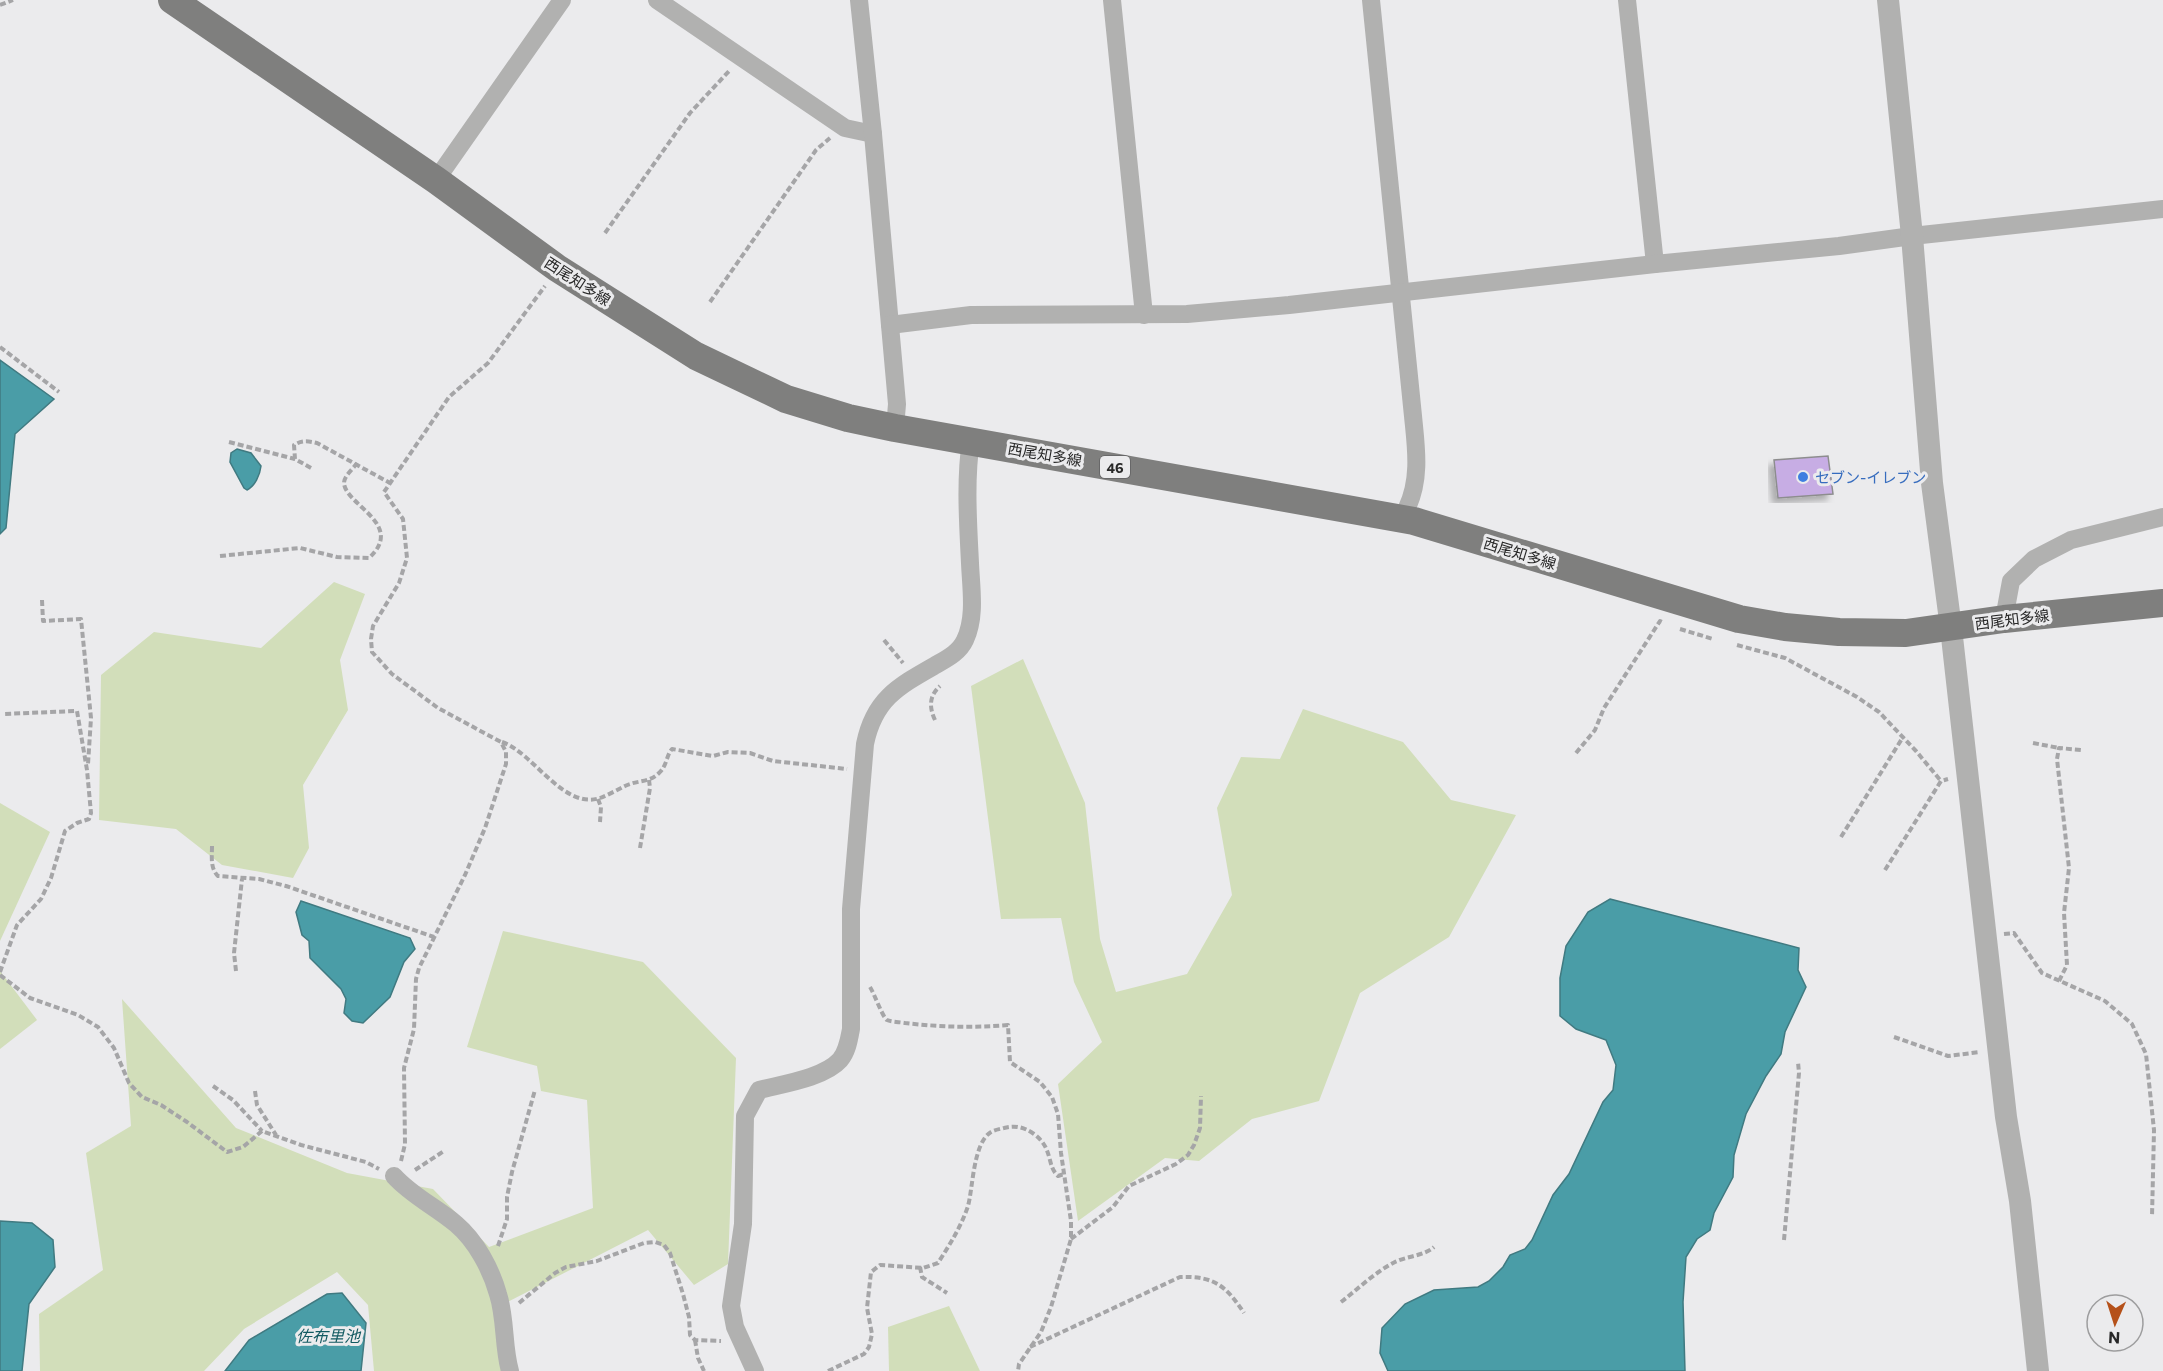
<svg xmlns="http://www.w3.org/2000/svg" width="2163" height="1371" font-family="Commissioner,'Noto Sans JP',sans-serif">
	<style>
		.green { fill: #d2deba }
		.water { fill: #4a9da7; stroke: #407a81; stroke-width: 1.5 }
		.building { fill: #c7ade4; stroke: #8d8d8e; stroke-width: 1.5; filter: url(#shadow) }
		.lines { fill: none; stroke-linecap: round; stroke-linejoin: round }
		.path { stroke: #a5a5a7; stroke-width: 4; stroke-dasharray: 6 3; stroke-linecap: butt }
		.minor { stroke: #b1b1b0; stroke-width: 18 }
		.tertiary { stroke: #b1b1b0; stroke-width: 22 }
		.primary { stroke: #7f7f7e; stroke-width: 28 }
		.shop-dot { fill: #3f7fe0; stroke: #ebebed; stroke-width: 2 }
		.labels { text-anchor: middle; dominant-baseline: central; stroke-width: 6; stroke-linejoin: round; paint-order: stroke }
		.shield { fill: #ebebed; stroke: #626263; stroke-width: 1.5 }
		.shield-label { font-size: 14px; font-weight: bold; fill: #282828 }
		.street-label { font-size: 15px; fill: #282828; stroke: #ebebed }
		.shop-label { font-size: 15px; fill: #366cbe; stroke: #ebebed; text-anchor: start }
		.water-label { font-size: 16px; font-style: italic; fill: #135a61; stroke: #ebebed }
	</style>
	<defs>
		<filter id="shadow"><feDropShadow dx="-5.5" dy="5.5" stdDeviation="3" flood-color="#0004"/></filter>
	</defs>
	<rect width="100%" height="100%" fill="#ebebed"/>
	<g class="green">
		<path d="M 334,582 L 365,594 L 340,660 L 348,710 L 303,785 L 309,848 L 293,878 L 222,865 L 176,829 L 99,820 L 101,675 L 154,632 L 261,648 Z"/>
		<path d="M 1023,659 L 1085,803 L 1100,939 L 1116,992 L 1187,974 L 1232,895 L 1217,808 L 1241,757 L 1280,759 L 1303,709 L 1403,742 L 1451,800 L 1516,815 L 1449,937 L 1360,993 L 1319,1101 L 1252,1119 L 1199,1161 L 1165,1158 L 1078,1221 L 1058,1084 L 1102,1042 L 1074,982 L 1061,918 L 1001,919 L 971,686 Z"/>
		<path d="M 0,803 L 50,832 L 0,941 Z"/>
		<path d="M 503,931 L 643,962 L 736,1058 L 728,1264 L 694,1285 L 648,1230 L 494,1309 L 505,1371 L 374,1371 L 368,1305 L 337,1272 L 244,1329 L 204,1371 L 40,1371 L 39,1314 L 103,1270 L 86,1153 L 131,1126 L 122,999 L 236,1128 L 347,1173 L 433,1189 L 489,1247 L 593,1208 L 587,1100 L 541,1091 L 537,1066 L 467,1047 Z"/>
		<path d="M 0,971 L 37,1020 L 0,1049 Z"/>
		<path d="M 949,1306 L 980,1371 L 889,1371 L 888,1327 Z"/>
	</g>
	<g class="water">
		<path d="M 0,360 L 54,399 L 15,434 L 6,528 L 0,534 Z"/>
		<path d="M 237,449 L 251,453 L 261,466 C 260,475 255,486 247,490 L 244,488 L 230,462 L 231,453 Z"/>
		<path d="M 1610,899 L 1799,948 L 1798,970 L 1806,987 L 1785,1032 L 1781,1054 L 1766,1076 L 1746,1114 L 1734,1155 L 1733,1177 L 1714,1213 L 1710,1230 L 1697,1239 L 1686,1257 L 1683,1302 L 1685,1371 L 1388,1371 L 1380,1353 L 1382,1328 L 1405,1304 L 1434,1290 L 1478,1287 L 1489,1281 L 1503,1267 L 1510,1255 L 1525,1249 L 1532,1240 L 1553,1195 L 1569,1174 L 1603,1102 L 1613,1090 L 1616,1065 L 1606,1040 L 1576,1029 L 1560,1016 L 1560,978 L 1566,946 L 1588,912 Z"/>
		<path d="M 301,901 L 410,938 L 415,949 L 404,962 L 390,997 L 363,1023 L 352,1021 L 344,1013 L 346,999 L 341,989 L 310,958 L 309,941 L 302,935 L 296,912 Z"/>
		<path d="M 0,1221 L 32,1223 L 53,1240 L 55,1267 L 29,1304 L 22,1371 L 0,1371 Z"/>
		<path d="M 342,1293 L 366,1323 L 361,1371 L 225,1371 L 249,1340 L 327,1294 Z"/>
	</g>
	<path class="building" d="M 1828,456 L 1833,494 L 1778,498 L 1774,460 Z"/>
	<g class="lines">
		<g class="path">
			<path d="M 0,5 L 13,0"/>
			<path d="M 605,233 L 690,113 L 730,70"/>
			<path d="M 710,302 L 816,150 L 830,138"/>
			<path d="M 0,347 L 59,392"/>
			<path d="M 229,442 L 295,459"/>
			<path d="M 311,468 L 295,459 L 294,445 C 302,440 308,441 317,443 L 390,483"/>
			<path d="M 220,556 L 300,548 L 337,557 L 369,558 C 406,524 345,505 344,483 C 344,476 353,469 357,463"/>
			<path d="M 42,600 L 43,621 L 81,619 L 91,718 L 88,764"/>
			<path d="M 1680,629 L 1713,639"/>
			<path d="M 884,640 L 903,663"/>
			<path d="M 1737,645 L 1785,658 L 1857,697 L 1879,712 L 1916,751 L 1941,781"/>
			<path d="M 935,720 C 929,707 929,696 940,686"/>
			<path d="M 502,742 C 534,753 563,810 600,798 C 608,795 617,790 625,786 C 637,780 649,783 659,773 C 667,766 666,756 672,749 L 713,756 L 728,752 L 750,753 L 773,761 L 847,769"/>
			<path d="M 2033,743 L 2059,748"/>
			<path d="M 1576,753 L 1595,730 L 1604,708 L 1660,621 L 1662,622"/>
			<path d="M 598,799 L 601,807 L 600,822"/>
			<path d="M 1841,837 L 1903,737"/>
			<path d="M 212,846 C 212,857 210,868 218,876 L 259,879 L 286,886 L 434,937"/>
			<path d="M 640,848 L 650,788 L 649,780"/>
			<path d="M 1885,870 L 1941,781 L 1948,779"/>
			<path d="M 2004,934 L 2014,933 L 2042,973 L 2105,1001 L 2132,1024 L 2146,1054 L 2154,1130 L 2152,1217"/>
			<path d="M 236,971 L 234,953 L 242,879"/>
			<path d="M 0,972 L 17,925 L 41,899 L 51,878 L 65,831 L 77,823 L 89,819 L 91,813 L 87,770 L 77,711 L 4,714"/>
			<path d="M 0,975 L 30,998 L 78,1015 L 98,1027 L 114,1048 L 129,1083 L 142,1097 L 161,1105 L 187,1122 L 227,1152 L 243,1147 L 262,1131 L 301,1145 L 366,1162 L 379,1169"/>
			<path d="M 2059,981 L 2067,965 L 2064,913 L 2069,868 L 2057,759 L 2059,748 L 2081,750"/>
			<path d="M 870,987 C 874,993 883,1018 887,1020 C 891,1022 900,1022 905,1023 C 940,1027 973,1028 1008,1025 L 1010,1062 L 1040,1082 L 1052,1097 L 1058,1114 L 1061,1153 L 1071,1221 L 1071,1239 L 1051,1307 L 1041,1332 L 1019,1364 L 1018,1371"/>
			<path d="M 1894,1037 L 1948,1056 L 1980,1052"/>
			<path d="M 213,1086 L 233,1100 L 262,1131"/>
			<path d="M 255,1091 L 257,1105 L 276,1135"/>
			<path d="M 401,1161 L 405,1144 L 404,1068 L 414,1029 L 416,979 L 419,968 L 465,875 L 485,828 L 506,764 L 506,752 L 501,742 L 438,708 L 392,674 L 372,652 L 371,639 L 373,626 L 399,583 L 407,558 L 403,519 L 384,492 L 449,397 L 488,363 L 545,286"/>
			<path d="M 415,1170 L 444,1151"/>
			<path d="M 1071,1239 L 1113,1207 L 1129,1186 L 1176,1164 L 1188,1155 L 1194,1145 L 1200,1128 L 1201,1096"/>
			<path d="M 1784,1240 L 1799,1073 L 1798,1062"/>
			<path d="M 498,1246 L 507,1219 L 507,1197 L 512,1172 L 535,1090"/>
			<path d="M 920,1267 L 922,1277 L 947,1293"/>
			<path d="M 1341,1302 C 1358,1289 1375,1272 1395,1262 C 1407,1256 1424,1256 1434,1247"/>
			<path d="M 519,1303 L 555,1273 L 566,1267 L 597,1261 L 644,1243 L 655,1242 L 664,1245 L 670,1253 L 683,1294 L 689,1317 L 690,1335 L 695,1340 L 721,1341"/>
			<path d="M 695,1340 L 698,1358 L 704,1371"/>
			<path d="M 1030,1347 L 1180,1277 C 1215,1276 1226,1286 1244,1313"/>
			<path d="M 828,1371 L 864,1354 L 869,1347 L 872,1334 L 867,1308 L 871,1272 L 880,1265 L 923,1268 L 938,1263 C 950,1244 961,1227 968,1206 C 973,1188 973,1143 991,1132 C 994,1130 1000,1129 1004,1128 C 1015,1125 1024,1127 1034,1134 C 1054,1149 1046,1165 1058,1176 L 1064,1174"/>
		</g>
		<g class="minor">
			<path d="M 657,0 L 845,128 L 873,134"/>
			<path d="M 859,0 L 873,134 L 897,404 L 895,428"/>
			<path d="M 1112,0 L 1144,315"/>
			<path d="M 1371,0 L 1413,416 C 1416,447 1421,478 1407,508 L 1414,521"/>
			<path d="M 1627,0 L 1655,264"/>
			<path d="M 436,180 L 562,0"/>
			<path d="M 890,325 L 971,315 L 1187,314 L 1289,305 L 1655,264 L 1839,246 L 1912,236 L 2163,209"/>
			<path d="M 2004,619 L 2011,581 L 2034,559 L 2071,540 L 2163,517"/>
			<path d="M 394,1176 C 412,1196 436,1207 456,1224 C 476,1241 491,1269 498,1294 C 506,1319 503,1347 510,1371"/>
			<path d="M 755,1371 L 735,1327 L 731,1306 L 743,1224 L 745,1116 L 759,1090 C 782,1084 824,1078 840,1060 C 847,1052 849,1040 851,1029 L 851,909 L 865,744 C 874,700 897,687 934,666 C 946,659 959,653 965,640 C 976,617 971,588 970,563 C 968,523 965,480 971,440"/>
		</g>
		<path class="tertiary" d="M 1888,0 L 1912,236 L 1932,483 L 1951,628 L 2006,1117 L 2020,1201 L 2038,1371"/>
		<path class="primary" d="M 172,0 L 436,180 L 557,268 L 696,356 L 786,399 L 848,418 L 895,428 L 1414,521 L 1739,619 L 1785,627 L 1839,632 L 1906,633 L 2004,619 L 2163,603"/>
	</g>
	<circle class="shop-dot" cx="1803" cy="477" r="6"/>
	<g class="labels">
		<rect class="shield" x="1100" y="456" width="30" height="22" rx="4.5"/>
		<g class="shield-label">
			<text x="1115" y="467">46</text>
		</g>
		<g class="street-label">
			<text transform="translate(578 281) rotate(33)">西尾知多線</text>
			<text transform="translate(1045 454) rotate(10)">西尾知多線</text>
			<text transform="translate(1520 553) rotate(17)">西尾知多線</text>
			<text transform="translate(2012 619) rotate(-7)">西尾知多線</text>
		</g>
		<g class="shop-label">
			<text x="1815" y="477">セブン-イレブン</text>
		</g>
		<g class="water-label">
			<text x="328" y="1335">佐布里池</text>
		</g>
	</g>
	<g transform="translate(2115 1323) rotate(183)"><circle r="28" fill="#ebebed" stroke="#9d9d9e" stroke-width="1.5"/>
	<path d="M0-4.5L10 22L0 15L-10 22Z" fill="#b5511a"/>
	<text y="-9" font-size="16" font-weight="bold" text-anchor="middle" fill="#282828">N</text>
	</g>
</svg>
